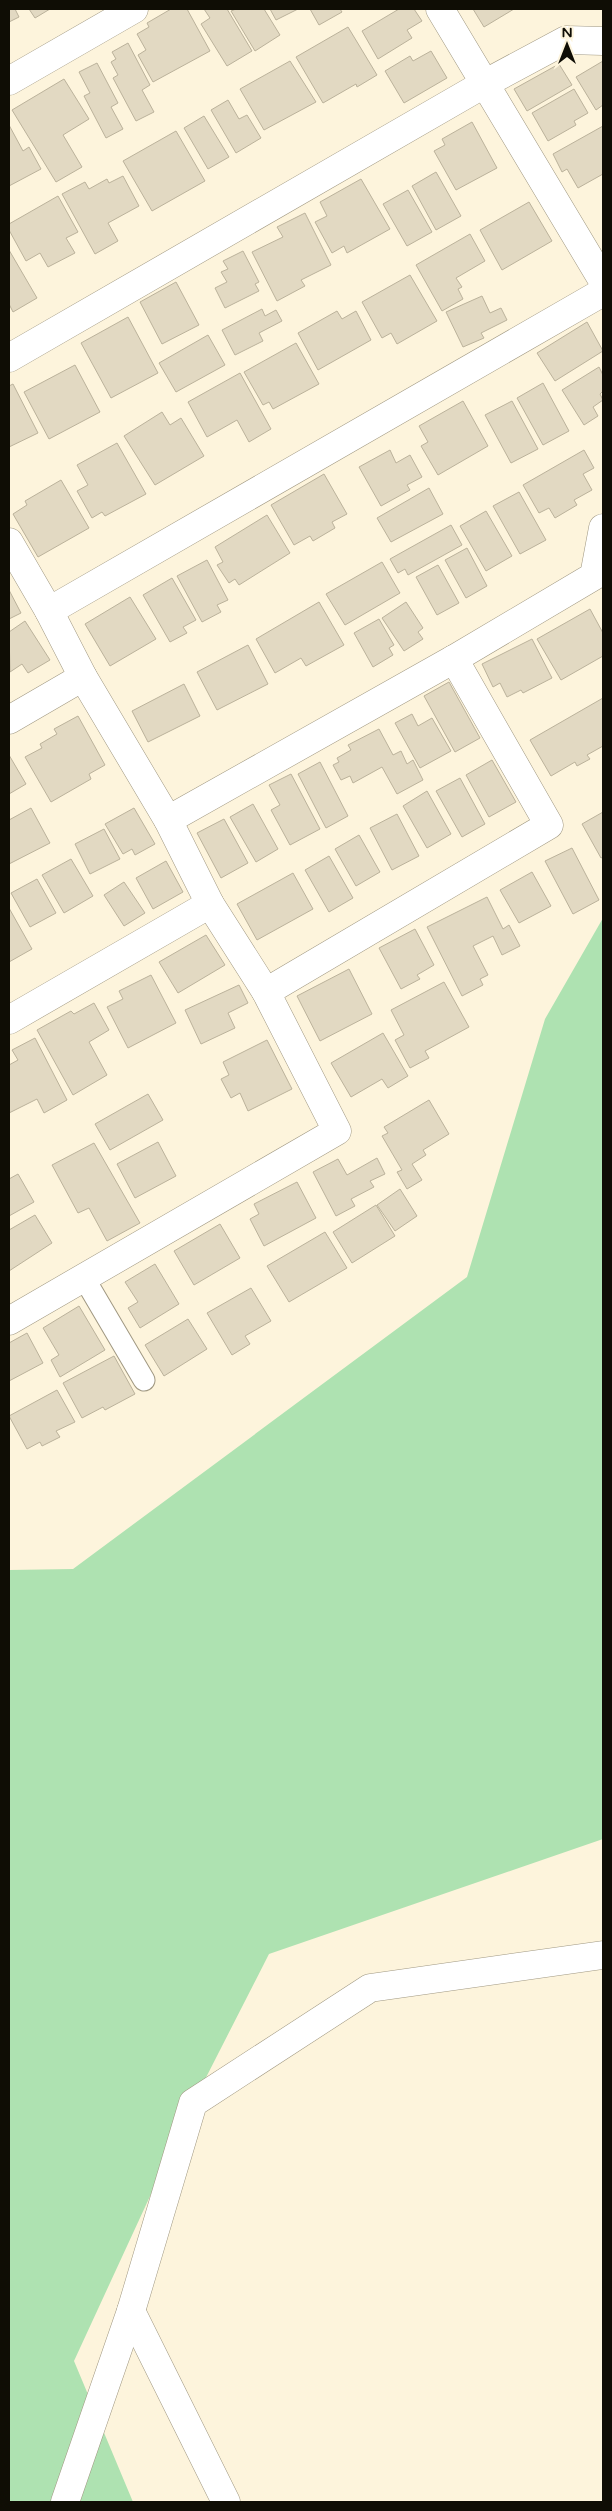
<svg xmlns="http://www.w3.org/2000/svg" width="612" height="2511" font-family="'Varela Round',sans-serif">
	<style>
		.green { fill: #aee2b1 }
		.building { fill: #e2d9c2; stroke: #bbb29b }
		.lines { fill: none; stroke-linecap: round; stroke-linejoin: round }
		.service-casing { stroke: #a09882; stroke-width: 23 }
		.minor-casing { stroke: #a09882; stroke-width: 29 }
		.service { stroke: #fff; stroke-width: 21 }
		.minor { stroke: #fff; stroke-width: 28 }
	</style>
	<rect width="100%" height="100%" fill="#fdf4dc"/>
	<path class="green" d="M 603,918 L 603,1839 L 269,1954 L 193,2103 L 74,2361 L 133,2502 L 9,2502 L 9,1570 L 73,1569 L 467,1277 L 545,1019 Z"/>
	<g class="building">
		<path d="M 9,9 L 15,9 L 19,17 L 9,22 Z"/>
		<path d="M 29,9 L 50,9 L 35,18 Z"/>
		<path d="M 171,9 L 187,9 L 210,51 L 153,82 L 138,55 L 146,50 L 137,34 L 149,27 L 147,23 Z"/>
		<path d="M 204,9 L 227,9 L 252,51 L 227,66 L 201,24 L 210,18 Z"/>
		<path d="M 236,9 L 264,9 L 280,35 L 255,51 L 231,11 Z"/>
		<path d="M 270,9 L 298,9 L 276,20 Z"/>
		<path d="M 310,9 L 340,9 L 342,12 L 319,25 Z"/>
		<path d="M 399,9 L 414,9 L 422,21 L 407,30 L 412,38 L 378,59 L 362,31 Z"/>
		<path d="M 473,9 L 514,9 L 484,27 Z"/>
		<path d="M 348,27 L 377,75 L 357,87 L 356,84 L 323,103 L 296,57 Z"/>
		<path d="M 128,43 L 150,85 L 142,90 L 154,112 L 136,121 L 113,78 L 118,75 L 111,62 L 116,59 L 112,52 Z"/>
		<path d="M 431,51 L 447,78 L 404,103 L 385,71 L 410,56 L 413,61 Z"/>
		<path d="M 290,61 L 316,102 L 264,130 L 240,89 Z"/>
		<path d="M 603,61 L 603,105 L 596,110 L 576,77 Z"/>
		<path d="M 97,63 L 118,103 L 111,107 L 123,129 L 106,138 L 84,96 L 90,93 L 79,72 Z"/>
		<path d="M 559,64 L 572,85 L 527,111 L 514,89 Z"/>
		<path d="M 64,79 L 89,119 L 63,135 L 82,167 L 56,182 L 12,110 Z"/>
		<path d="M 574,89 L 588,113 L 574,121 L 576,125 L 548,141 L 532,113 Z"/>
		<path d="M 228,100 L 239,119 L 247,115 L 261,138 L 236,153 L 211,110 Z"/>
		<path d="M 204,116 L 229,157 L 208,169 L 184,128 Z"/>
		<path d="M 472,122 L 497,168 L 456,190 L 434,151 L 445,145 L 442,139 Z"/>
		<path d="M 9,125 L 23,151 L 29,147 L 41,169 L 9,186 Z"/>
		<path d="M 603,126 L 603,174 L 578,188 L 567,169 L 562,172 L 553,154 Z"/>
		<path d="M 176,131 L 205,181 L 152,211 L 123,161 Z"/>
		<path d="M 436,172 L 461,216 L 436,230 L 412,186 Z"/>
		<path d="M 123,176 L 139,206 L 108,223 L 118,241 L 95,254 L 62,194 L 85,182 L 89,189 L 107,179 L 109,183 Z"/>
		<path d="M 361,179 L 390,229 L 347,253 L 344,246 L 332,253 L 315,222 L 327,216 L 320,202 Z"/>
		<path d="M 408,190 L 432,232 L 407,246 L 383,204 Z"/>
		<path d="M 58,196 L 78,232 L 66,238 L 75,253 L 48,267 L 40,253 L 26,261 L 9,230 L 9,224 Z"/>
		<path d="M 529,202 L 552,241 L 502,270 L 480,230 Z"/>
		<path d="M 305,213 L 331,265 L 301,280 L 305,286 L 277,301 L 252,252 L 283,237 L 277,227 Z"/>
		<path d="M 470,234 L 485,261 L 456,278 L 462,287 L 458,289 L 463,299 L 442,311 L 416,265 Z"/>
		<path d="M 9,250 L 37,298 L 13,312 L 9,304 Z"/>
		<path d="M 243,251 L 259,282 L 255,284 L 259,291 L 225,308 L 215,288 L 227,282 L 221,272 L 228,269 L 223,261 Z"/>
		<path d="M 410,275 L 437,321 L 397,344 L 391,333 L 382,338 L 362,302 Z"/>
		<path d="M 176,282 L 199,325 L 162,344 L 140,302 Z"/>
		<path d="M 482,296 L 490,313 L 501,308 L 507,320 L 481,333 L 484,338 L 463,347 L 446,312 Z"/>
		<path d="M 262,309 L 265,316 L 276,310 L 282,321 L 259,333 L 263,341 L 235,355 L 222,330 Z"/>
		<path d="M 337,311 L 342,319 L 356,311 L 371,340 L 318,370 L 298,333 Z"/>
		<path d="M 128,317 L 158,373 L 111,398 L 81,343 Z"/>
		<path d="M 587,322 L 603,351 L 555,381 L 537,353 Z"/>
		<path d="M 208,335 L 225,365 L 176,392 L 159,363 Z"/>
		<path d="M 296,343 L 319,384 L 273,409 L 269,402 L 263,405 L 244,372 Z"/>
		<path d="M 75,365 L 100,412 L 49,439 L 24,392 Z"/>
		<path d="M 599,367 L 603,375 L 603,391 L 600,394 L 603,400 L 593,407 L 598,416 L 584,425 L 562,390 Z"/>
		<path d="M 240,373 L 271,429 L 249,442 L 237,420 L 207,437 L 188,402 Z"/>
		<path d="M 543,383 L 569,431 L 543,445 L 517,398 Z"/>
		<path d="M 13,384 L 38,433 L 9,447 L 9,386 Z"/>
		<path d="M 463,401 L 488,446 L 438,475 L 421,446 L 428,442 L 419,426 Z"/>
		<path d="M 512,401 L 538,449 L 511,463 L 485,415 Z"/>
		<path d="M 162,412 L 170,425 L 181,418 L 204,456 L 155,485 L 124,436 Z"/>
		<path d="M 117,443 L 146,494 L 105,516 L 102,512 L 92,518 L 77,491 L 88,485 L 77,465 Z"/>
		<path d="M 390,450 L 396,463 L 410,455 L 422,477 L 407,485 L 410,490 L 381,506 L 359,467 Z"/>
		<path d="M 584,450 L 594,468 L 583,474 L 592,490 L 574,500 L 577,505 L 555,518 L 549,508 L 539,513 L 523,485 Z"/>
		<path d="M 324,474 L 347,514 L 332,522 L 335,528 L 313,541 L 310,536 L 294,545 L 271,505 Z"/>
		<path d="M 61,480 L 89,528 L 38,557 L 13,514 L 27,505 L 25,501 Z"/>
		<path d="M 429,488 L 443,514 L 391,542 L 377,518 Z"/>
		<path d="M 519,492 L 546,540 L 520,554 L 493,506 Z"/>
		<path d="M 486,511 L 512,556 L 486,571 L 460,526 Z"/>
		<path d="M 267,515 L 290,553 L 239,585 L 235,579 L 229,583 L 217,565 L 223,562 L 215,547 Z"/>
		<path d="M 451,525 L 462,545 L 408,575 L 405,569 L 398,573 L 390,559 Z"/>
		<path d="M 467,548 L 487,586 L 466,598 L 445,560 Z"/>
		<path d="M 207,560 L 228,600 L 217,605 L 221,612 L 202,622 L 177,576 Z"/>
		<path d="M 382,562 L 400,593 L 345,625 L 326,594 Z"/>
		<path d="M 438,565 L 459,603 L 437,615 L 416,577 Z"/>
		<path d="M 172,578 L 196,620 L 183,627 L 187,633 L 170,642 L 143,595 Z"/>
		<path d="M 9,590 L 21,613 L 9,619 Z"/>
		<path d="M 130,597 L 156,639 L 110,666 L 85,624 Z"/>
		<path d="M 319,602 L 344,645 L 306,666 L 301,658 L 275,673 L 256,639 Z"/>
		<path d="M 406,602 L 423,628 L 418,632 L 423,639 L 404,651 L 382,618 Z"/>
		<path d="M 590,609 L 603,633 L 603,656 L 561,680 L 537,639 Z"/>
		<path d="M 379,619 L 394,645 L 389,648 L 393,655 L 373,667 L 354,633 Z"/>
		<path d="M 25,621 L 50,660 L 28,673 L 22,664 L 10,672 L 9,632 Z"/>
		<path d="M 532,639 L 552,678 L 523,693 L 521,690 L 507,697 L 500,683 L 493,687 L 482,664 Z"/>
		<path d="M 248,645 L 268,684 L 217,710 L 197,672 Z"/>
		<path d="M 449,682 L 480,738 L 455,752 L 424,696 Z"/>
		<path d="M 184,684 L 200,716 L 148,742 L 132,711 Z"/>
		<path d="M 603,698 L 603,746 L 587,755 L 590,759 L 577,766 L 575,762 L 551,776 L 530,740 Z"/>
		<path d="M 412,714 L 418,726 L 432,718 L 451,751 L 420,768 L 395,723 Z"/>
		<path d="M 78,716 L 105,765 L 89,774 L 91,779 L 51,802 L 25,757 L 42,748 L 40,744 L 57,734 L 54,729 Z"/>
		<path d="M 379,729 L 393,755 L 401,751 L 407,764 L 413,760 L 423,780 L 397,794 L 382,767 L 353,783 L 350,776 L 341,780 L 333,765 L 339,762 L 337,758 L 351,750 L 348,745 Z"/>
		<path d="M 9,755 L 26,784 L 9,794 Z"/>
		<path d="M 492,760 L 516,802 L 489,817 L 466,775 Z"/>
		<path d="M 320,762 L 348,816 L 326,828 L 298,774 Z"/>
		<path d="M 291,774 L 320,829 L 290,845 L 271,810 L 280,805 L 269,785 Z"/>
		<path d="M 460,778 L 485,824 L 462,837 L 436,791 Z"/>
		<path d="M 427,791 L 451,834 L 427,848 L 403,806 Z"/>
		<path d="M 253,804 L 278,849 L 256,862 L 230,817 Z"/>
		<path d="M 31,808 L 50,843 L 9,864 L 9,820 Z"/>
		<path d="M 134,808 L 155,844 L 135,855 L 132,849 L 123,854 L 105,824 Z"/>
		<path d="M 603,812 L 603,857 L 601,858 L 582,824 Z"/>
		<path d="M 397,814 L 419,856 L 392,870 L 370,828 Z"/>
		<path d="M 224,819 L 248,863 L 221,878 L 197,833 Z"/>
		<path d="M 104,829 L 120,859 L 90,874 L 75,844 Z"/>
		<path d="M 359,835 L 380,872 L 356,886 L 335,849 Z"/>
		<path d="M 572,848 L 599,900 L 573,914 L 545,861 Z"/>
		<path d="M 329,856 L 353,898 L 329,912 L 305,870 Z"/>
		<path d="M 71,859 L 93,896 L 64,913 L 42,875 Z"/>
		<path d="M 166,861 L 183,892 L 153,909 L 136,878 Z"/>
		<path d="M 532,872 L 551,906 L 519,923 L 500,890 Z"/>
		<path d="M 293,873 L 313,909 L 257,940 L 237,904 Z"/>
		<path d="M 37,879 L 56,913 L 30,927 L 11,893 Z"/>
		<path d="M 124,882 L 145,913 L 124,926 L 104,895 Z"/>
		<path d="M 487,897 L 503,929 L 509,925 L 520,946 L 502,955 L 493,936 L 473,946 L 488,975 L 480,979 L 483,985 L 462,996 L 427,927 Z"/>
		<path d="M 9,908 L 32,949 L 9,962 Z"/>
		<path d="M 415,929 L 434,965 L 417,975 L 420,979 L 401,989 L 379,948 Z"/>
		<path d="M 206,935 L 225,965 L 178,993 L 159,962 Z"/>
		<path d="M 349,969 L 372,1014 L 320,1041 L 297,996 Z"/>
		<path d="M 151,975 L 176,1023 L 128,1048 L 107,1007 L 123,999 L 119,991 Z"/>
		<path d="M 444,982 L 469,1027 L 425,1051 L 429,1058 L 410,1068 L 395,1040 L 404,1035 L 391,1010 Z"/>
		<path d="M 239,985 L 248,1003 L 228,1013 L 235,1028 L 201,1044 L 185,1010 Z"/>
		<path d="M 94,1003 L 109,1030 L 89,1042 L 107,1075 L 73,1095 L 37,1030 L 71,1011 L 74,1014 Z"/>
		<path d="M 383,1033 L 408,1076 L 388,1088 L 382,1079 L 351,1097 L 331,1063 Z"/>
		<path d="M 35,1038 L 67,1100 L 44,1113 L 37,1099 L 9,1113 L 9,1065 L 18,1060 L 12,1050 Z"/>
		<path d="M 267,1040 L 292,1089 L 248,1111 L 240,1093 L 231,1098 L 221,1079 L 229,1075 L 223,1062 Z"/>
		<path d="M 148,1094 L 163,1120 L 110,1150 L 95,1124 Z"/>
		<path d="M 429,1100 L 449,1134 L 423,1150 L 426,1155 L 412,1164 L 422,1180 L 407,1189 L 397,1172 L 402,1170 L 382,1136 L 388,1133 L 384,1127 Z"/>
		<path d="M 158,1142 L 176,1176 L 135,1198 L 117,1164 Z"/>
		<path d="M 94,1143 L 140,1223 L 107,1241 L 89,1208 L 78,1213 L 52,1165 Z"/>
		<path d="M 377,1158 L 385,1174 L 370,1181 L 374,1187 L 351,1199 L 355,1206 L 336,1216 L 313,1172 L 338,1159 L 347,1175 Z"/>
		<path d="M 18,1174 L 34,1202 L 9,1216 L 9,1179 Z"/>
		<path d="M 297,1182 L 316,1218 L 264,1246 L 250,1219 L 259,1214 L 254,1204 Z"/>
		<path d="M 400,1189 L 417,1216 L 395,1231 L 377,1205 Z"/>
		<path d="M 376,1205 L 395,1236 L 352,1263 L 333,1232 Z"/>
		<path d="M 35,1215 L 52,1243 L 9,1271 L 9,1230 Z"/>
		<path d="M 220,1224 L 240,1258 L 194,1285 L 174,1251 Z"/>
		<path d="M 325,1232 L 347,1268 L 289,1302 L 267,1266 Z"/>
		<path d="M 155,1264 L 179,1304 L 140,1328 L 128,1308 L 138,1302 L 125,1282 Z"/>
		<path d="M 251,1288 L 271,1321 L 245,1336 L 250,1344 L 232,1355 L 207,1313 Z"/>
		<path d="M 79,1306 L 105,1350 L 60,1377 L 51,1360 L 59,1355 L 43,1328 Z"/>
		<path d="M 188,1319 L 207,1349 L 164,1376 L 145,1345 Z"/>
		<path d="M 27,1333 L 43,1363 L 9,1381 L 9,1343 Z"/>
		<path d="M 114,1356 L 135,1394 L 105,1410 L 103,1407 L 82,1418 L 63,1383 Z"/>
		<path d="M 57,1390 L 75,1422 L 56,1431 L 60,1437 L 42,1446 L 40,1442 L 27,1449 L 9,1416 Z"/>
	</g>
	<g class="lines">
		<g class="service-casing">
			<path id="service" d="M 84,1278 L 144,1380"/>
		</g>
		<g class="minor-casing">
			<g id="minor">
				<path d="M 440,9 L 603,281"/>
				<path d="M 9,81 L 134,9"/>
				<path d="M 9,358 L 484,84 L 566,40 L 603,41"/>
				<path d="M 9,542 L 49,611 L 83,677 L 168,820 L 210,904 L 266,992 L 337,1131 L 9,1321"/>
				<path d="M 49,611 L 603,292"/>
				<path d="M 9,720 L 83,677"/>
				<path d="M 168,820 L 454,659 L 594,576 L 603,528"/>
				<path d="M 266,992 L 549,825 L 454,659"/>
				<path d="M 9,1020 L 210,904"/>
				<path d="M 131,2311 L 226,2502"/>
				<path d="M 65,2502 L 131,2311 L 193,2103 L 370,1988 L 603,1955"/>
			</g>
		</g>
		<use href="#service" class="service"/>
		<use href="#minor" class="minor"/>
	</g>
	<rect width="612" height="2511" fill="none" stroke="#0f0d05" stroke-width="20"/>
	<g transform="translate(567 45)" stroke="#fdf4dc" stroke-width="4" paint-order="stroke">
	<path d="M0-4L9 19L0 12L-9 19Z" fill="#0f0d05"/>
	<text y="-8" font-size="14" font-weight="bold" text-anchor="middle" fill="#0f0d05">N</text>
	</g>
</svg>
